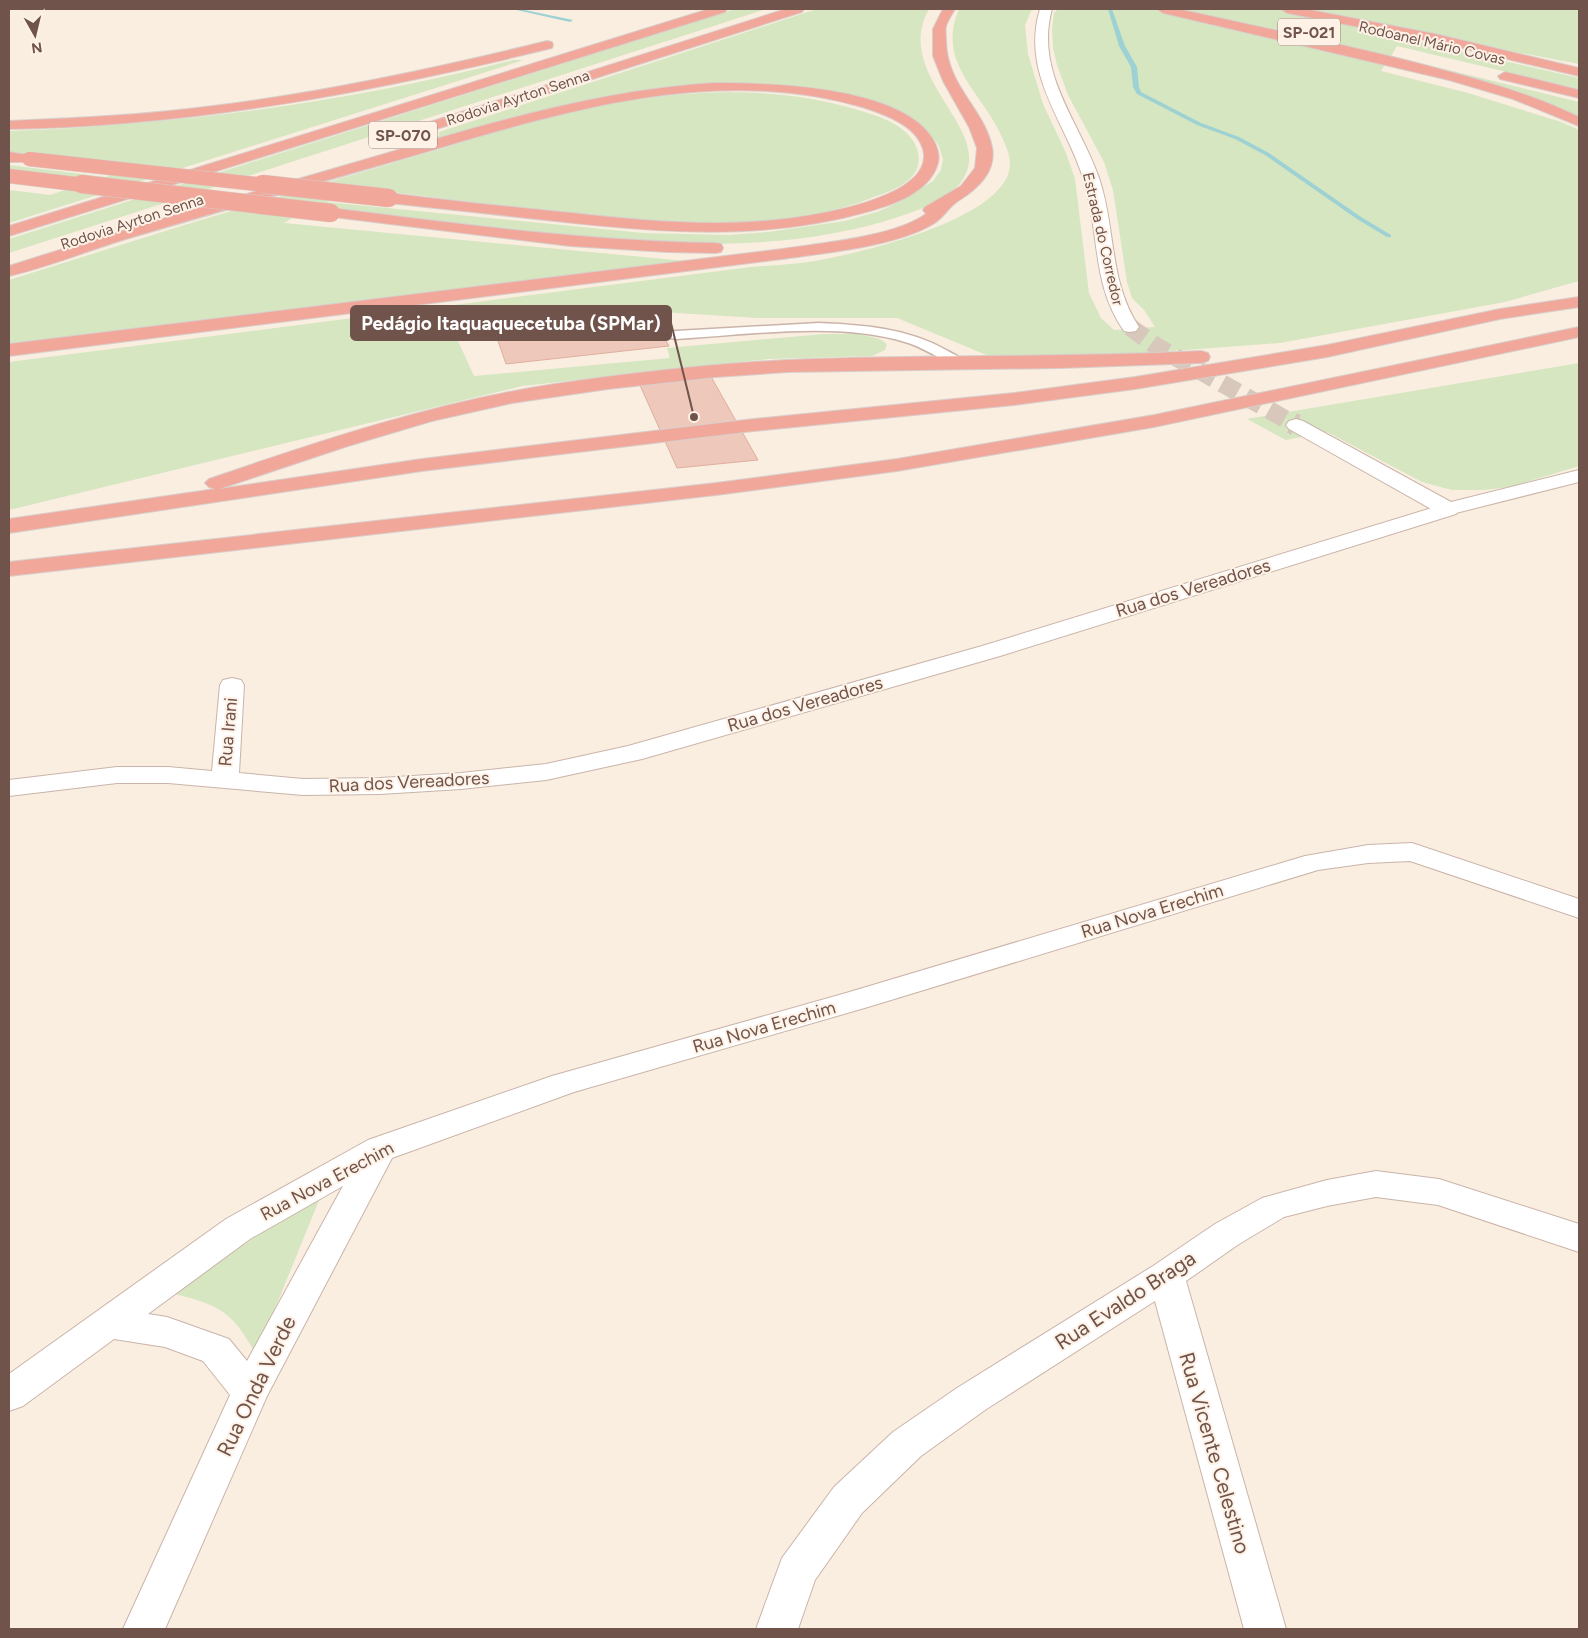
<svg xmlns="http://www.w3.org/2000/svg" width="1588" height="1638" font-family="Figtree,sans-serif">
	<style>
		.green { fill: #d5e6c1 }
		.lines { fill: none; stroke-linecap: round; stroke-linejoin: round }
		.stream { fill: #9ed1d3; fill-rule: evenodd }
		.building { fill: #eec9bb; stroke: #dfae9c }
		.tertiary-tunnel-far1 { stroke: #d8c7bb; stroke-width: 18; stroke-dasharray: 18 9; stroke-linecap: butt }
		.tertiary-tunnel { stroke: #d8c7bb; stroke-width: 22; stroke-dasharray: 22 11; stroke-linecap: butt }
		.service-casing { stroke: #cab4a9; stroke-width: 3 }
		.minor-casing { stroke: #cab4a9; stroke-width: 2 }
		.tertiary-casing { stroke: #cab4a9; stroke-width: 2 }
		.motorway-casing { stroke: #d7cfcc; stroke-width: 2 }
		.service { fill: #fff; fill-rule: evenodd }
		.minor { fill: #fff; fill-rule: evenodd }
		.tertiary { fill: #fff; fill-rule: evenodd }
		.motorway { fill: #f1a89b; fill-rule: evenodd }
		.motorway-bridge-far1-casing { stroke: #d7cfcc; stroke-width: 15; stroke-linecap: butt }
		.motorway-bridge-casing { stroke: #d7cfcc; stroke-width: 19; stroke-linecap: butt }
		.motorway-bridge-far1 { stroke: #f1a89b; stroke-width: 14 }
		.motorway-bridge { stroke: #f1a89b; stroke-width: 18 }
		.labels { text-anchor: middle; dominant-baseline: central; stroke-width: 4; stroke-linejoin: round; paint-order: stroke }
		.far-street-label { font-size: 15px; fill: #70534a; stroke: #fef2e7 }
		.shield { fill: #fef2e7; stroke: #9b8379; stroke-width: 1 }
		.shield-label { font-size: 16px; font-weight: bold; fill: #70534a }
		.street-label { font-size: 18px; fill: #70534a; stroke: #fef2e7 }
		.near-street-label { font-size: 21px; fill: #70534a; stroke: #fef2e7 }
		.leader { fill: none; stroke: #70534a; stroke-width: 2 }
		.callout-dot { fill: #70534a; stroke: #fef2e7; stroke-width: 2 }
		.callout { fill: #70534a; stroke: #70534a; stroke-width: 2 }
		.callout-label { font-size: 19px; text-anchor: middle; font-weight: bold; fill: #fff }
	</style>
	<rect width="100%" height="100%" fill="#faeee1"/>
	<g class="green">
		<path d="M 735,9 L 766,9 L 9,253 L 9,239 Z"/>
		<path d="M 817,9 L 929,9 C 891,76 995,129 963,179 C 950,201 921,209 898,217 C 779,256 653,244 531,232 C 456,224 382,217 308,209 L 284,223 L 696,262 L 9,346 L 9,280 L 191,223 L 538,120 C 640,93 752,79 855,109 C 874,115 898,121 911,138 C 919,148 922,163 914,174 C 905,187 885,193 871,198 C 815,221 743,227 682,225 C 648,224 613,218 579,214 C 508,207 438,198 368,189 L 326,202 L 643,233 L 729,235 L 768,232 L 845,221 L 877,212 L 899,202 L 933,181 L 941,170 L 943,159 L 939,146 L 931,136 L 916,126 L 844,99 L 758,89 L 642,92 L 603,97 L 544,110 L 385,154 L 439,136 L 439,132 Z"/>
		<path d="M 959,9 L 1032,9 L 1025,25 L 1028,54 L 1043,104 L 1066,153 L 1075,179 L 1089,293 L 1101,318 L 1114,330 L 1155,327 L 1144,310 L 1132,298 L 1127,282 L 1113,190 L 1104,162 L 1068,95 L 1057,65 L 1053,48 L 1052,29 L 1054,13 L 1058,9 L 1579,9 L 1579,64 L 1405,31 L 1407,39 L 1579,78 L 1579,89 L 1397,46 L 1391,56 L 1579,102 L 1579,117 L 1544,102 L 1389,58 L 1381,71 L 1468,93 L 1561,122 L 1579,130 L 1579,281 L 1505,302 L 1280,343 L 1118,355 L 989,356 L 897,318 L 757,318 L 630,310 L 454,332 L 474,376 L 670,358 L 667,348 L 824,334 L 860,334 L 880,339 L 887,344 L 885,350 L 872,356 L 768,359 L 522,386 L 9,510 L 9,362 L 751,267 C 777,265 804,264 830,258 C 871,250 1010,216 1010,164 C 1010,153 1005,144 1001,135 C 981,91 936,63 959,9 Z"/>
		<path d="M 513,60 L 524,60 L 9,223 L 9,190 L 50,195 L 83,184 L 9,175 L 9,165 L 106,177 L 133,166 L 9,153 L 9,131 C 181,124 346,103 513,60 Z"/>
		<path d="M 1579,363 L 1579,466 L 1510,487 L 1484,490 L 1452,490 L 1422,482 L 1327,432 L 1286,440 L 1247,419 Z"/>
		<path d="M 322,1193 L 256,1355 C 233,1311 218,1304 170,1293 Z"/>
	</g>
	<g class="lines">
		<g class="stream">
			<path d="M 512,9 L 520,9 L 573,20 L 570,22 Z"/>
			<path d="M 1108,9 L 1112,9 L 1125,46 L 1137,67 L 1139,87 L 1141,92 L 1201,123 L 1239,137 L 1269,153 L 1361,217 L 1391,235 L 1391,237 L 1387,237 L 1357,219 L 1265,155 L 1235,139 L 1197,125 L 1137,94 L 1133,87 L 1131,67 L 1119,46 Z"/>
		</g>
	</g>
	<g class="building">
		<path d="M 655,321 L 669,346 L 506,364 L 497,338 Z"/>
		<path d="M 705,366 L 758,460 L 677,468 L 635,374 Z"/>
	</g>
	<g class="lines">
		<path class="tertiary-tunnel-far1" d="M 1130,327 L 1156,346 L 1294,424"/>
		<path class="tertiary-tunnel" d="M 1292,423 L 1296,425"/>
		<g class="service-casing">
			<path id="service" d="M 819,323 C 863,325 907,328 946,350 C 953,354 961,357 965,363 L 963,366 L 953,366 C 938,357 922,347 905,342 C 838,321 746,335 676,339 L 671,338 L 669,335 L 671,332 L 676,331 Z"/>
		</g>
		<g class="minor-casing">
			<g id="minor">
				<path d="M 1448,503 L 1456,504 L 1459,509 L 1456,514 L 1000,656 L 642,759 L 546,780 L 461,789 L 380,794 L 303,795 L 168,783 L 117,783 L 9,796 L 9,780 L 117,767 L 168,767 L 212,771 L 220,685 L 223,680 L 232,678 L 241,680 L 244,685 L 239,773 L 303,779 L 380,778 L 461,773 L 546,764 L 628,746 L 982,646 Z"/>
				<path d="M 1412,843 L 1579,899 L 1579,918 L 1410,861 L 1368,863 L 1318,870 L 868,1007 L 574,1092 L 392,1158 L 267,1396 L 165,1629 L 123,1629 L 230,1395 L 203,1361 L 165,1347 L 114,1339 L 23,1406 L 9,1411 L 9,1374 L 226,1219 L 368,1140 L 552,1076 L 846,993 L 1305,856 L 1368,845 ZM 343,1186 L 247,1361 L 229,1339 L 167,1317 L 148,1314 L 250,1239 Z"/>
				<path d="M 1376,1171 L 1439,1179 L 1579,1224 L 1579,1252 L 1438,1205 L 1376,1197 L 1327,1206 L 1284,1217 L 1239,1244 L 1186,1281 L 1286,1629 L 1244,1629 L 1155,1301 L 985,1410 L 921,1456 L 862,1513 L 815,1580 L 798,1629 L 756,1629 L 782,1558 L 834,1487 L 893,1432 L 957,1388 L 1153,1266 L 1215,1224 L 1262,1198 L 1327,1180 Z"/>
			</g>
		</g>
		<g class="tertiary-casing">
			<g id="tertiary">
				<path d="M 1040,9 L 1052,9 C 1034,74 1081,123 1100,181 C 1116,231 1109,282 1139,327 L 1136,331 L 1130,332 L 1124,331 C 1091,284 1100,233 1084,181 C 1067,123 1020,75 1040,9 Z"/>
				<path d="M 1296,419 L 1303,421 L 1451,502 L 1579,470 L 1579,482 L 1448,515 L 1440,514 L 1289,429 L 1286,425 L 1289,421 Z"/>
			</g>
		</g>
		<g class="motorway-casing">
			<g id="motorway">
				<path d="M 709,9 L 727,9 L 725,12 L 9,236 L 9,226 Z"/>
				<path d="M 786,9 L 804,9 L 802,12 L 424,133 L 414,133 L 412,130 L 414,127 Z"/>
				<path d="M 943,9 L 955,9 C 952,14 948,20 946,26 C 945,30 946,36 946,41 C 947,87 984,108 992,147 C 997,172 976,190 958,201 C 949,207 943,218 933,224 C 897,246 825,253 782,259 L 9,356 L 9,344 L 782,249 C 821,243 894,237 926,214 L 923,210 L 925,207 L 961,186 L 975,168 L 977,148 L 969,127 L 943,81 L 933,56 L 933,29 Z"/>
				<path d="M 1157,9 L 1178,9 C 1255,26 1332,42 1409,61 C 1467,76 1525,91 1579,117 L 1579,126 L 1513,99 L 1449,80 L 1163,13 Z"/>
				<path d="M 1281,9 L 1305,9 L 1435,34 L 1579,68 L 1579,76 L 1435,42 L 1287,13 Z"/>
				<path d="M 547,41 L 552,42 L 553,45 L 552,48 C 373,92 193,126 9,129 L 9,121 C 77,118 145,115 213,106 C 326,92 437,68 547,41 Z"/>
				<path d="M 1505,72 L 1579,90 L 1579,98 L 1500,79 L 1498,76 Z"/>
				<path d="M 712,83 C 768,83 899,86 932,138 C 937,146 941,156 937,166 C 928,192 895,204 870,211 C 765,241 663,233 555,221 C 500,215 444,209 389,203 L 383,201 L 381,198 L 383,195 L 389,193 C 450,201 511,207 572,213 C 645,221 720,228 793,218 C 823,214 936,196 923,149 C 916,125 884,114 862,107 C 714,64 561,112 419,154 C 321,182 223,210 126,239 C 87,251 48,267 9,276 L 9,266 C 127,228 247,194 367,159 C 481,126 592,91 712,83 Z"/>
				<path d="M 9,152 L 34,156 L 37,159 L 34,162 L 9,162 Z"/>
				<path d="M 331,208 C 459,224 586,241 715,243 L 721,244 L 723,248 L 721,252 L 715,253 L 667,252 L 570,246 L 325,216 L 323,213 L 325,210 Z"/>
				<path d="M 1579,297 L 1579,307 L 1500,319 L 1327,357 L 1135,389 L 1014,405 L 745,432 L 422,471 L 9,533 L 9,519 L 215,489 L 209,487 L 205,483 L 209,479 C 322,440 436,402 555,384 C 631,373 709,364 786,360 C 924,354 1063,358 1201,351 L 1208,353 L 1210,357 L 1208,361 L 1201,363 L 1060,368 L 788,372 L 716,377 L 608,389 L 512,403 L 432,421 L 348,446 L 219,489 L 422,459 L 745,420 L 1014,393 L 1135,377 L 1327,345 L 1500,309 Z"/>
				<path d="M 1579,327 L 1579,337 L 1154,427 L 897,471 L 716,495 L 9,576 L 9,562 L 716,483 L 897,459 L 1154,415 Z"/>
			</g>
		</g>
		<use href="#service" class="service"/>
		<use href="#minor" class="minor"/>
		<use href="#tertiary" class="tertiary"/>
		<use href="#motorway" class="motorway"/>
		<g class="motorway-bridge-far1-casing">
			<g id="motorway-bridge-far1">
				<path d="M 29,159 L 274,186"/>
				<path d="M 9,176 L 92,186"/>
			</g>
		</g>
		<g class="motorway-bridge-casing">
			<g id="motorway-bridge">
				<path d="M 81,184 L 331,213"/>
				<path d="M 262,184 L 389,198"/>
			</g>
		</g>
		<use href="#motorway-bridge-far1" class="motorway-bridge-far1"/>
		<use href="#motorway-bridge" class="motorway-bridge"/>
	</g>
	<g class="labels">
		<g class="far-street-label">
			<text transform="translate(1432 43) rotate(13)">Rodoanel Mário Covas</text>
			<text transform="translate(518 98) rotate(-18)">Rodovia Ayrton Senna</text>
			<text transform="translate(132 222) rotate(-18)">Rodovia Ayrton Senna</text>
			<text transform="translate(1103 239) rotate(77)">Estrada do Corredor</text>
		</g>
		<g class="shield">
			<rect x="1278" y="18.5" width="62" height="27" rx="4"/>
			<rect x="369" y="121.5" width="68" height="27" rx="4"/>
		</g>
		<g class="shield-label">
			<text x="1309" y="32">SP-021</text>
			<text x="403" y="135">SP-070</text>
		</g>
		<g class="street-label">
			<text transform="translate(1193 588) rotate(-17)">Rua dos Vereadores</text>
			<text transform="translate(805 704) rotate(-16)">Rua dos Vereadores</text>
			<text transform="translate(228 732) rotate(-85)">Rua Irani</text>
			<text transform="translate(409 782) rotate(-3)">Rua dos Vereadores</text>
			<text transform="translate(1152 911) rotate(-17)">Rua Nova Erechim</text>
			<text transform="translate(764 1027) rotate(-16)">Rua Nova Erechim</text>
			<text transform="translate(327 1181) rotate(-28)">Rua Nova Erechim</text>
		</g>
		<g class="near-street-label">
			<text transform="translate(1125 1300) rotate(-33)">Rua Evaldo Braga</text>
			<text transform="translate(256 1386) rotate(-64)">Rua Onda Verde</text>
			<text transform="translate(1215 1453) rotate(74)">Rua Vicente Celestino</text>
		</g>
	</g>
	<path class="leader" d="M694 417L671 323"/>
	<circle class="callout-dot" cx="694" cy="417" r="5"/>
	<rect class="callout" x="351" y="306" width="320" height="34" rx="5"/>
	<g class="callout-label">
		<text x="511" y="330">Pedágio Itaquaquecetuba (SPMar)</text>
	</g>
	<rect width="1588" height="1638" fill="none" stroke="#70534a" stroke-width="20"/>
	<g transform="translate(35 35) rotate(172)" stroke="#fef2e7" stroke-width="4" paint-order="stroke">
	<path d="M0-4L9 19L0 12L-9 19Z" fill="#70534a"/>
	<text y="-8" font-size="14" font-weight="bold" text-anchor="middle" fill="#70534a">N</text>
	</g>
</svg>
